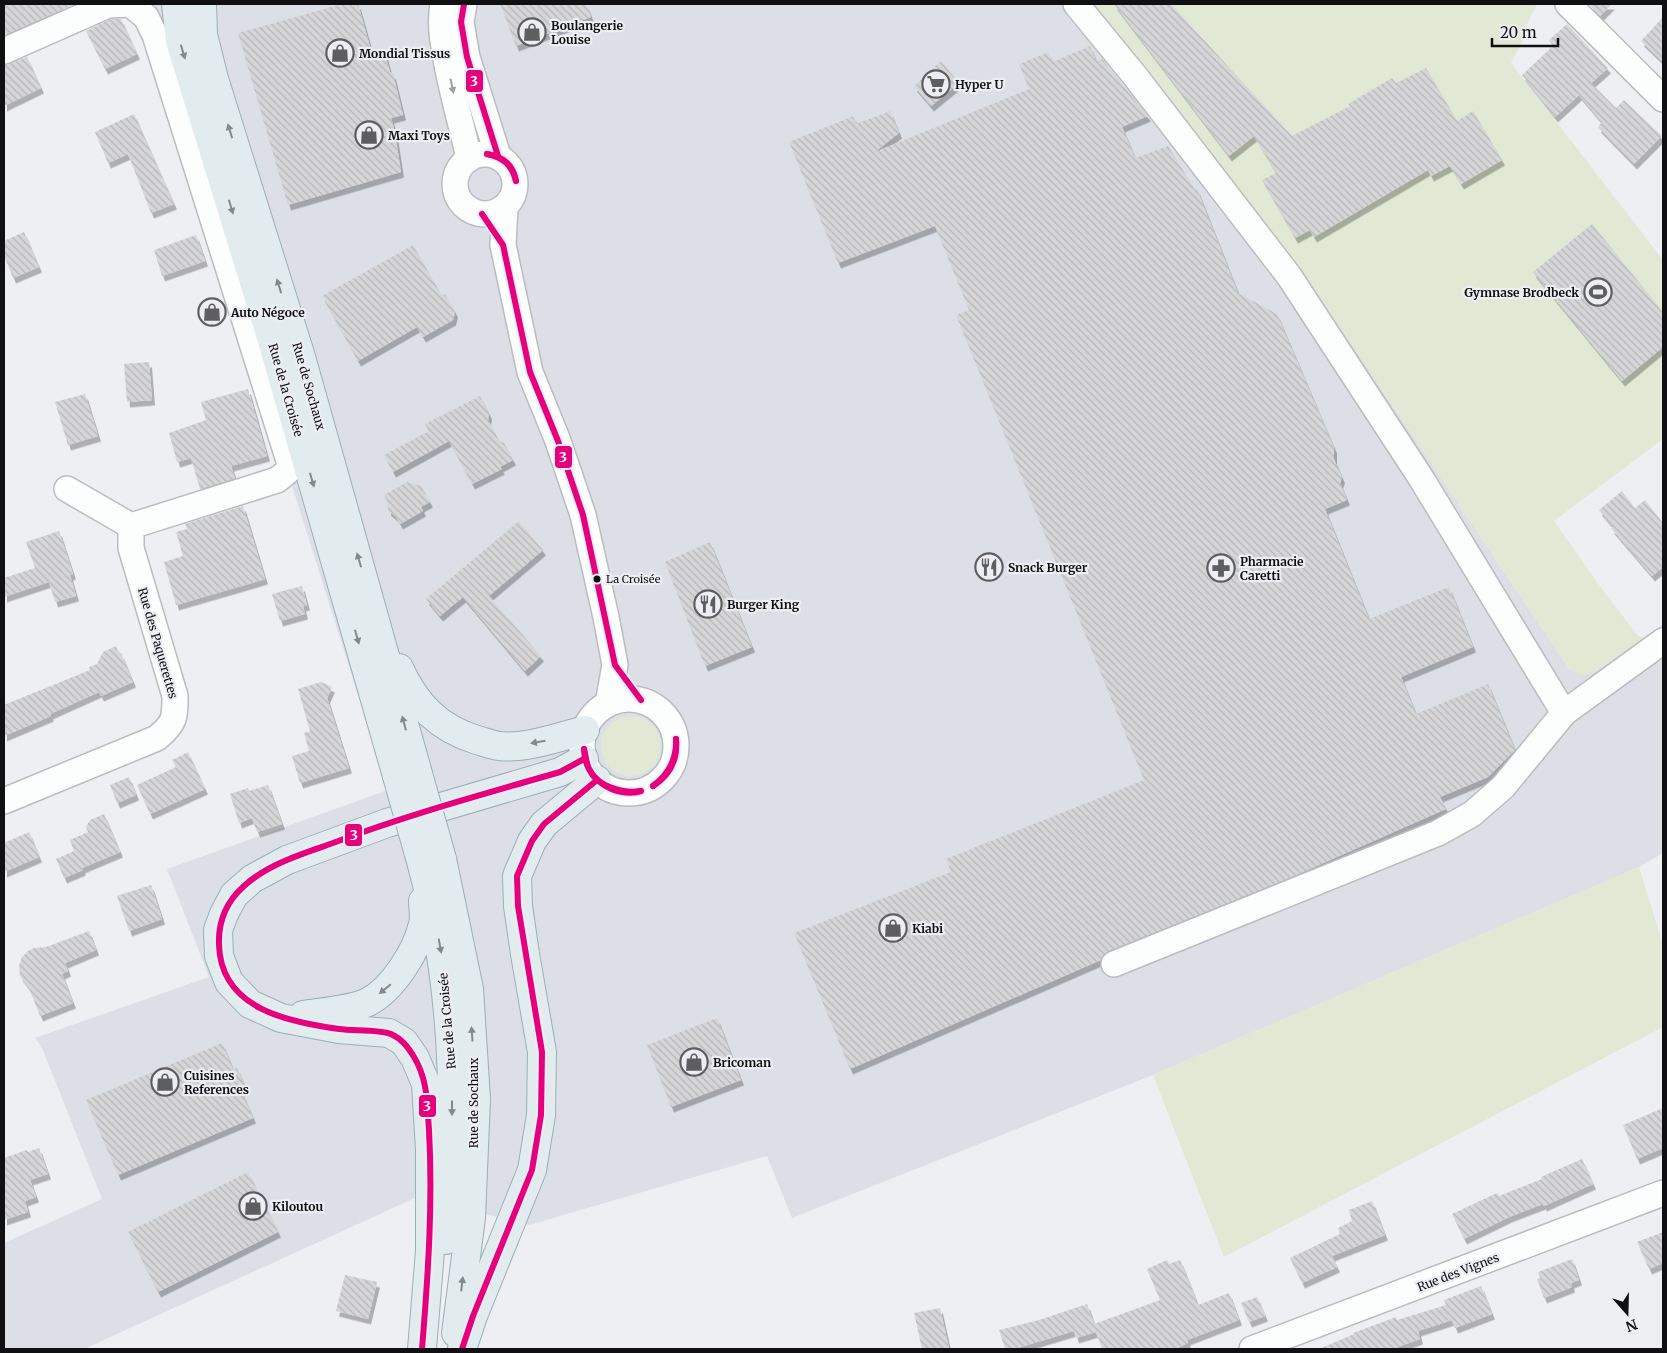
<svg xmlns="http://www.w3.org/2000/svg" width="1667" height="1353" font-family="Merriweather,serif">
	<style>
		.built { fill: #dddfe7 }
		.green { fill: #e1e8d4 }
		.building { fill: url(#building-back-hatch); filter: url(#shadow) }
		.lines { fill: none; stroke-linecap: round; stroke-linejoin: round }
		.street-casing { stroke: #bbbcbe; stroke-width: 28 }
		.primary-casing { stroke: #9cafb3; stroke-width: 30 }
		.street { stroke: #fcfdfd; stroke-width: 25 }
		.primary { stroke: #e2ecef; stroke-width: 28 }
		.primary-bridge-casing { stroke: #9cafb3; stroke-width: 30; stroke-linecap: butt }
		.primary-bridge { stroke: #e2ecef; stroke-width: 28 }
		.bus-1-casing { stroke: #edeef3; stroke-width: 10 }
		.bus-1 { stroke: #e5007d; stroke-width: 6 }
		.oneway { fill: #84898c }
		.oneway2 { fill: #9e9e9f }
		.bus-dot { fill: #101012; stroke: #edeef3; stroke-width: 2 }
		.labels { text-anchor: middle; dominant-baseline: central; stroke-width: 4.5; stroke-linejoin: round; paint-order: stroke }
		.bus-label { font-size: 11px; fill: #101012; stroke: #edeef3; text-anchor: start }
		.poi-label { font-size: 12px; font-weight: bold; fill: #101012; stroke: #edeef3; text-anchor: start }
		.street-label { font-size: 12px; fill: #101012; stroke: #edeef3 }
		.line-badge { stroke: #edeef3; stroke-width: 2 }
		.badge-label { font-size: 14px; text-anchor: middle; font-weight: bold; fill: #fff }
	</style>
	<defs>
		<pattern id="building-back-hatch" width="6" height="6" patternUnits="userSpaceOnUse" patternTransform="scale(1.25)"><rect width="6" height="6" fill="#d6d6d9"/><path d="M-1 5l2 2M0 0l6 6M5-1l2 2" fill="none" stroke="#b7b7b9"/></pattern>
		<filter id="shadow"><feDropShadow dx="3" dy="5.5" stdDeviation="0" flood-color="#0004"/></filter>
	</defs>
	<rect width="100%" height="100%" fill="#eeeff2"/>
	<path class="built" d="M 140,4 L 1090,4 L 1294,262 L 1344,333 L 1570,670 L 1595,672 L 1663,624 L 1663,853 L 1639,867 L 1153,1075 L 792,1218 L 767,1156 L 529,1225 L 417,1197 L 84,1349 L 4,1349 L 4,1243 L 102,1199 L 42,1048 L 35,1038 L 209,977 L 167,869 L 388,790 Z"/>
	<g class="green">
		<path d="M 1090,4 L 1537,4 L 1527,24 L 1528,30 L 1511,63 L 1663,260 L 1663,439 L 1554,521 L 1599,585 L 1638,636 L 1645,638 L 1595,672 L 1582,675 L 1570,670 L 1344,333 L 1294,262 Z"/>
		<circle cx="631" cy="746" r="30"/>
		<path d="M 1639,867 L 1663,945 L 1663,1027 L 1224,1257 L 1153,1075 Z"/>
	</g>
	<g class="building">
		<path d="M 4,4 L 75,4 L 4,35 Z"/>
		<path d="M 342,4 L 358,4 L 372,54 L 384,50 L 390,72 L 393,74 L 403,115 L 391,118 L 395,133 L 401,172 L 288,205 L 238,33 Z"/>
		<path d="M 500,4 L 586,4 L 591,17 L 516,46 Z"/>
		<path d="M 1114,4 L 1171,4 L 1292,136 L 1350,106 L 1348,104 L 1392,78 L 1396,83 L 1426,68 L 1457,121 L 1473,111 L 1502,160 L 1461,184 L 1450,166 L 1431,176 L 1428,170 L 1314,237 L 1310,230 L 1295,238 L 1262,180 L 1276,173 L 1254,136 L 1229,156 Z"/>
		<path d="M 1589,4 L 1612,4 L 1600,16 Z"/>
		<path d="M 1663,17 L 1663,62 L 1641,41 Z"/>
		<path d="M 111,19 L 121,19 L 137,54 L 105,69 L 86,31 Z"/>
		<path d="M 1567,24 L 1608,68 L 1591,83 L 1616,108 L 1624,100 L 1662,136 L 1634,164 L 1598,127 L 1602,122 L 1579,95 L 1555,117 L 1522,75 L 1553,46 L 1549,40 Z"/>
		<path d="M 1090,46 L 1096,61 L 1102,59 L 1148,116 L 1122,127 L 1135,158 L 1168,146 L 1195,190 L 1197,189 L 1238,293 L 1277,314 L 1334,448 L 1334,459 L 1342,478 L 1340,483 L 1347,500 L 1325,509 L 1369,619 L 1449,587 L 1473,647 L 1401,677 L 1416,714 L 1488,684 L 1515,750 L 1488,777 L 1440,797 L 1446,809 L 1287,879 L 1109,951 L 1103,955 L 1101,960 L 850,1069 L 794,933 L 951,872 L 946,859 L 1144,780 L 956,315 L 969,310 L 935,226 L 838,263 L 789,142 L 853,116 L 856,124 L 890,111 L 899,133 L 875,152 L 1029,89 L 1019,64 L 1048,52 L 1053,62 Z"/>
		<path d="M 27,57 L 41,88 L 4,106 L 4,65 Z"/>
		<path d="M 941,61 L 959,83 L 931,106 L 914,86 Z"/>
		<path d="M 134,114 L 174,204 L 151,213 L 128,154 L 108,163 L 95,132 Z"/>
		<path d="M 1592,224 L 1663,312 L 1663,347 L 1622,381 L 1533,272 Z"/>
		<path d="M 24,232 L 39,267 L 13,278 L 4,255 L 4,241 Z"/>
		<path d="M 196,235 L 205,261 L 162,276 L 154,250 Z"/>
		<path d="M 413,245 L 442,296 L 445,294 L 455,312 L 453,320 L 423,337 L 417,327 L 358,361 L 322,296 Z"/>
		<path d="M 149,362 L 152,400 L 127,402 L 124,364 Z"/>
		<path d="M 248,389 L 267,456 L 231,466 L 235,478 L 200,489 L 191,458 L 177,462 L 169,433 L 206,420 L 201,402 Z"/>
		<path d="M 85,394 L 98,436 L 68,445 L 55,402 Z"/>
		<path d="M 480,396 L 489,414 L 488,420 L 499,441 L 504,443 L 513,460 L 500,467 L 502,469 L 472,484 L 449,441 L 393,472 L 384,455 L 429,431 L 425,424 Z"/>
		<path d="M 407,482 L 421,486 L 430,502 L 421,507 L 423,511 L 400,524 L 396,517 L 388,510 L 388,503 L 384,495 Z"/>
		<path d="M 1622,491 L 1635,508 L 1645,500 L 1663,523 L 1663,567 L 1652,576 L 1611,528 L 1613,527 L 1599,510 Z"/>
		<path d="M 243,506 L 265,579 L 176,605 L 164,562 L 183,556 L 176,532 L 187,529 L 185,524 Z"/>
		<path d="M 519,521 L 543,550 L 489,596 L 541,656 L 525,671 L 463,597 L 440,616 L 426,599 Z"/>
		<path d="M 59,531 L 73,574 L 70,575 L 76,596 L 55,602 L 49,582 L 4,597 L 4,578 L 35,568 L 26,542 Z"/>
		<path d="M 710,542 L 752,647 L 705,666 L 665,562 Z"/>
		<path d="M 302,586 L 307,605 L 303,606 L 305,614 L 280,621 L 272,594 Z"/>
		<path d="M 116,646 L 119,654 L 121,653 L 133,682 L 101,696 L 99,692 L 50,714 L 51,716 L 4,736 L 4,705 L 90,670 L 89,667 L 97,664 L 103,652 Z"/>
		<path d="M 321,682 L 332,687 L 327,698 L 349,768 L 300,783 L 292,756 L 309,751 L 304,733 L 310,731 L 298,689 Z"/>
		<path d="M 188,752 L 205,789 L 150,814 L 137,785 L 176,767 L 172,760 Z"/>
		<path d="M 129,777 L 136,795 L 117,803 L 110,785 Z"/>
		<path d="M 268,785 L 282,824 L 257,832 L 252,818 L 239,823 L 230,794 L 248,788 L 249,791 Z"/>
		<path d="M 104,814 L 120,852 L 82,868 L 83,870 L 64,878 L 56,859 L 74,851 L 70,840 L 88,832 L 86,827 L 90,820 Z"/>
		<path d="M 29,832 L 39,857 L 4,872 L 4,843 Z"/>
		<path d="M 151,885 L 162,919 L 129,931 L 117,896 Z"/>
		<path d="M 89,931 L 96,950 L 65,963 L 68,971 L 62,974 L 73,1003 L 40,1016 L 29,988 L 20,976 L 19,966 L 22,957 L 28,951 L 34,948 L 46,947 Z"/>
		<path d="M 717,1018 L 741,1080 L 671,1107 L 647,1045 Z"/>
		<path d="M 222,1043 L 233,1069 L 237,1068 L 246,1088 L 241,1090 L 253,1118 L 118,1175 L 86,1100 Z"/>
		<path d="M 1663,1108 L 1663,1148 L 1637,1159 L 1623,1125 Z"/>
		<path d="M 39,1148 L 48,1174 L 30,1180 L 36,1197 L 25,1201 L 28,1212 L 4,1220 L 4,1158 L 27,1150 L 28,1152 Z"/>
		<path d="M 1582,1159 L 1593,1184 L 1544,1206 L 1543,1204 L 1509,1217 L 1464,1239 L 1452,1214 L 1497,1193 L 1499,1196 L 1542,1179 L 1541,1177 Z"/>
		<path d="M 248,1172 L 278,1232 L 158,1292 L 128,1232 Z"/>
		<path d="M 1372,1201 L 1385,1235 L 1332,1256 L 1337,1267 L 1302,1283 L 1290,1258 L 1340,1234 L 1338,1228 L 1352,1221 L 1349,1210 Z"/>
		<path d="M 1663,1232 L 1663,1263 L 1649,1269 L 1637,1242 Z"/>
		<path d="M 1572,1259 L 1579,1280 L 1571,1283 L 1572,1287 L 1544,1298 L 1537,1279 L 1540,1278 L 1538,1272 Z"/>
		<path d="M 1167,1260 L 1169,1264 L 1180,1260 L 1198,1305 L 1229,1293 L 1239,1320 L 1187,1340 L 1188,1343 L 1175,1349 L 1102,1349 L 1096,1332 L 1076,1338 L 1074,1331 L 1014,1349 L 1005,1349 L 999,1330 L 1039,1320 L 1087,1304 L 1094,1324 L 1160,1300 L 1147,1269 Z"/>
		<path d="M 345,1275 L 377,1282 L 368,1319 L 336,1311 Z"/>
		<path d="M 1481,1286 L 1492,1314 L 1455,1328 L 1452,1320 L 1418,1331 L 1420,1339 L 1392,1349 L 1319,1349 L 1354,1334 L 1353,1333 L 1396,1317 L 1397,1320 L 1446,1305 L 1444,1300 Z"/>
		<path d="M 1257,1297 L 1265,1316 L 1249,1322 L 1241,1303 Z"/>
		<path d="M 940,1308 L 949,1349 L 922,1349 L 914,1313 Z"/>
	</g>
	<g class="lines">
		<g class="street-casing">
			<g id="street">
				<path d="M 443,4 C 439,26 444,48 448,70 C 454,99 462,128 469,158"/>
				<path d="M 464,4 L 461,22 L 467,57 L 498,156"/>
				<path d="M 1076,4 L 1135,76 L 1289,276 L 1421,478 L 1564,713"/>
				<path d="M 1568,4 L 1663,99"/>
				<path d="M 4,51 L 108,5 L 130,4 L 146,17 L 155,35 L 290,464 L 287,472 L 277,480 L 131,526"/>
				<circle cx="485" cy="184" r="30"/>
				<path d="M 505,207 L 503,245 L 530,372 L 558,441 L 583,515 L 606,617 L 615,665 L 608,704"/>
				<path d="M 67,489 L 131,526"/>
				<circle cx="629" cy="746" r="47"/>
				<path d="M 4,801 L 157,738 C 175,723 175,718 175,696 L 131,548 L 131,526"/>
				<path d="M 1114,964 L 1438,833 L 1472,814 L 1503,787 L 1564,713 L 1663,641"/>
				<path d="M 1252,1349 L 1663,1193"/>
			</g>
		</g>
		<g class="primary-casing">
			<g id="primary">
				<path d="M 176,4 L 180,41 L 270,334 L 397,776"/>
				<path d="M 202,4 L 203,35 L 214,79 L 301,357 L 417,770"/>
				<path d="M 399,668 C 416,705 438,728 477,740 C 484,742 492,745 499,746 C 526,749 559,737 585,730"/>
				<path d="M 442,859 L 469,989 L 476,1099 L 471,1218 L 456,1333"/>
				<path d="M 422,865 C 455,987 458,1115 446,1240"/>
				<path d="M 303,1015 C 322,1012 352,1010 368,1002 C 392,990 417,951 423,924 C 425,917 423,908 423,901"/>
				<path d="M 422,1349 L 430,1251 L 430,1150 L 426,1084 L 415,1058 L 404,1042 L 389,1033 L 339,1029 L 281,1018 L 250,1004 L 229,982 L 219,956 L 218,930 L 224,914 L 234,895 L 252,879 L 287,860 L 387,823 L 560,772 L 584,759"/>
				<path d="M 462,1349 L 473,1316 L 532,1170 L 541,1115 L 542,1052 L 525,954 L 518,906 L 517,876 L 532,841 L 544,824 L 597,780"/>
			</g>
		</g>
		<use href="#street" class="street"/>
		<use href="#primary" class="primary"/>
		<g class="primary-bridge-casing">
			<g id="primary-bridge">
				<path d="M 417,770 L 442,859"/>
				<path d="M 397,776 L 422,865"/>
			</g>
		</g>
		<use href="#primary-bridge" class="primary-bridge"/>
		<g class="bus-1-casing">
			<g id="bus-1">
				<path d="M 464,4 L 461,22 L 467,57 L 498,156"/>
				<path d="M 487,154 C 503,157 512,165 516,181"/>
				<path d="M 487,154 C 503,157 513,164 516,181"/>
				<path d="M 482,214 L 503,245 L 530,372 L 558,441 L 583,515 L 615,665 L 641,700"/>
				<path d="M 584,749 C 586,756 586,763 589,769 C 597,787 624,794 641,791"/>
				<path d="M 584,749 C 584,778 614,799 641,791"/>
				<path d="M 653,786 C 669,774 677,759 676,739"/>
				<path d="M 653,786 C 670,775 678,759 676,739"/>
				<path d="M 422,1349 C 428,1276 433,1203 429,1130 C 427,1104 428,1080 414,1057 C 408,1047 402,1039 391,1034 C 379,1029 353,1031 339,1029 C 288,1022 221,1009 219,945 C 218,922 226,902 244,886 C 268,864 302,854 333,843 C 407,815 484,794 560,772 L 584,759"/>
				<path d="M 462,1349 L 473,1316 L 532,1170 L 541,1115 L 542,1052 L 518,906 L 517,876 L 532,841 L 544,824 L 597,780"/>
			</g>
		</g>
		<use href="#bus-1" class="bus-1"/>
	</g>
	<defs><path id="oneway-solid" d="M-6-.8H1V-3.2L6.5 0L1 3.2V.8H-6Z" transform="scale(1.25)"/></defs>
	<g class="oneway">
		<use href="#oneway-solid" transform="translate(183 52) rotate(73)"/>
		<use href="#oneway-solid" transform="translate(230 131) rotate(-107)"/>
		<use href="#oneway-solid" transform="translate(231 207) rotate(73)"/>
		<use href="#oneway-solid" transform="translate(279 286) rotate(-107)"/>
		<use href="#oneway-solid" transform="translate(312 480) rotate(74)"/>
		<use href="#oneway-solid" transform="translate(359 560) rotate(-106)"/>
		<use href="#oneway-solid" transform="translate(357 637) rotate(74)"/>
		<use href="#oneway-solid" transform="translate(404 723) rotate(-105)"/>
		<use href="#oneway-solid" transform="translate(538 742) rotate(170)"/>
		<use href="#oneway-solid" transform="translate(440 946) rotate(80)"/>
		<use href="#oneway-solid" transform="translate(385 989) rotate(141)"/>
		<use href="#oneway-solid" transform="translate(472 1034) rotate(-94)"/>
		<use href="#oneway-solid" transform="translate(452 1108) rotate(90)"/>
		<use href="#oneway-solid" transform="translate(462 1284) rotate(-83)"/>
	</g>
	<use class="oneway2" href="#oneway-solid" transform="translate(452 86) rotate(78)"/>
	<defs>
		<g id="shop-ring" transform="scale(1.4375)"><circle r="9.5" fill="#edeef3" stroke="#5e5e60" stroke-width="1.5"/><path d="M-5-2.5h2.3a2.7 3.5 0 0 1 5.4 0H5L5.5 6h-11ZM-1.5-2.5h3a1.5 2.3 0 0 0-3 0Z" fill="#5e5e60"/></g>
		<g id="supermarket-ring" transform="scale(1.4375)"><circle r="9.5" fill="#edeef3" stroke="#5e5e60" stroke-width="1.5"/><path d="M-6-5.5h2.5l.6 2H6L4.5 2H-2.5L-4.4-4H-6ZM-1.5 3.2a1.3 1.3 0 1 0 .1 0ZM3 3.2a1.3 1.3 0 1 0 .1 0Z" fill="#5e5e60"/></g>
		<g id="stadium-ring" transform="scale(1.4375)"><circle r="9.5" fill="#edeef3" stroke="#5e5e60" stroke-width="1.5"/><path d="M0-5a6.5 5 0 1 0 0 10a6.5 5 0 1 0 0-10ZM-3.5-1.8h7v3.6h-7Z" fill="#5e5e60"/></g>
		<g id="restaurant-ring" transform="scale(1.4375)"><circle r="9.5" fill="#edeef3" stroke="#5e5e60" stroke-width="1.5"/><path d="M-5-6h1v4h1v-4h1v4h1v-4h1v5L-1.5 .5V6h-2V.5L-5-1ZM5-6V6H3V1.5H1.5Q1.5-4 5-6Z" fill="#5e5e60"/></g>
		<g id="pharmacy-ring" transform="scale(1.4375)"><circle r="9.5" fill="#edeef3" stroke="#5e5e60" stroke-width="1.5"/><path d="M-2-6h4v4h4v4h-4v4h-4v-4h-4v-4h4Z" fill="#5e5e60"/></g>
	</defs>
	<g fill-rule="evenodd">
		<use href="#shop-ring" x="532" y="32"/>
		<use href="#shop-ring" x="340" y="53"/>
		<use href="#supermarket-ring" x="936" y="84"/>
		<use href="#shop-ring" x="369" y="135"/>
		<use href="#stadium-ring" x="1598" y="292"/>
		<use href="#shop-ring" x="212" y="312"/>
		<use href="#restaurant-ring" x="989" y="567"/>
		<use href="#pharmacy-ring" x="1221" y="568"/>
		<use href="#restaurant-ring" x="708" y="604"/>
		<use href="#shop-ring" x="893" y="928"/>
		<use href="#shop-ring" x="694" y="1062"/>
		<use href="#shop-ring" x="165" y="1082"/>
		<use href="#shop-ring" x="253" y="1206"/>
	</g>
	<circle class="bus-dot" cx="597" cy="579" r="4.5"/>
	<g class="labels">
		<g class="bus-label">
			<text x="606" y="579">La Croisée</text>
		</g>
		<g class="poi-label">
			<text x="551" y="25">Boulangerie<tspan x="551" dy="14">Louise</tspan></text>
			<text x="359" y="53">Mondial Tissus</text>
			<text x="955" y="84">Hyper U</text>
			<text x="388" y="135">Maxi Toys</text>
			<text x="1579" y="292" text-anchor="end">Gymnase Brodbeck</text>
			<text x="231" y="312">Auto Négoce</text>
			<text x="1240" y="561">Pharmacie<tspan x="1240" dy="14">Caretti</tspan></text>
			<text x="1008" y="567">Snack Burger</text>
			<text x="727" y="604">Burger King</text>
			<text x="912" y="928">Kiabi</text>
			<text x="713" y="1062">Bricoman</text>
			<text x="184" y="1075">Cuisines<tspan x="184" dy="14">References</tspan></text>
			<text x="272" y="1206">Kiloutou</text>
		</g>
		<g class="street-label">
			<text transform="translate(309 386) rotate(74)">Rue de Sochaux</text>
			<text transform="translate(286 390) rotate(74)">Rue de la Croisée</text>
			<text transform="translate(158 643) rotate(74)">Rue des Paquerettes</text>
			<text transform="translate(447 1021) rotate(-95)">Rue de la Croisée</text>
			<text transform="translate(473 1103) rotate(-90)">Rue de Sochaux</text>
			<text transform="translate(1458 1272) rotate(-21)">Rue des Vignes</text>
		</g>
	</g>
	<g class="line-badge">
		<rect x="465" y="69" width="19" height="24" rx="5" fill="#e5007d"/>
		<rect x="554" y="445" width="19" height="24" rx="5" fill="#e5007d"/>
		<rect x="344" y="823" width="19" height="24" rx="5" fill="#e5007d"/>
		<rect x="418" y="1094" width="19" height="24" rx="5" fill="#e5007d"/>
	</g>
	<g class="badge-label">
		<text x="474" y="86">3</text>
		<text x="563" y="462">3</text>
		<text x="354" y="840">3</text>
		<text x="427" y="1111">3</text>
	</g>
	<rect width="1667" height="1353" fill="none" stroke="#101012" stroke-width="10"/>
	<g transform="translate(1627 1313) rotate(160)" stroke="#edeef3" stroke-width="4" paint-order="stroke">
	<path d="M0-4L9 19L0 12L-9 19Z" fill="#101012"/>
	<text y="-8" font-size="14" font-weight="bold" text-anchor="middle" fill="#101012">N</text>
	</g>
	<path d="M1492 38v8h66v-8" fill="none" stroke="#101012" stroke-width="2.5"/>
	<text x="1500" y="38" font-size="15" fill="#101012" stroke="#edeef3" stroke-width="4" paint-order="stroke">20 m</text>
</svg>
